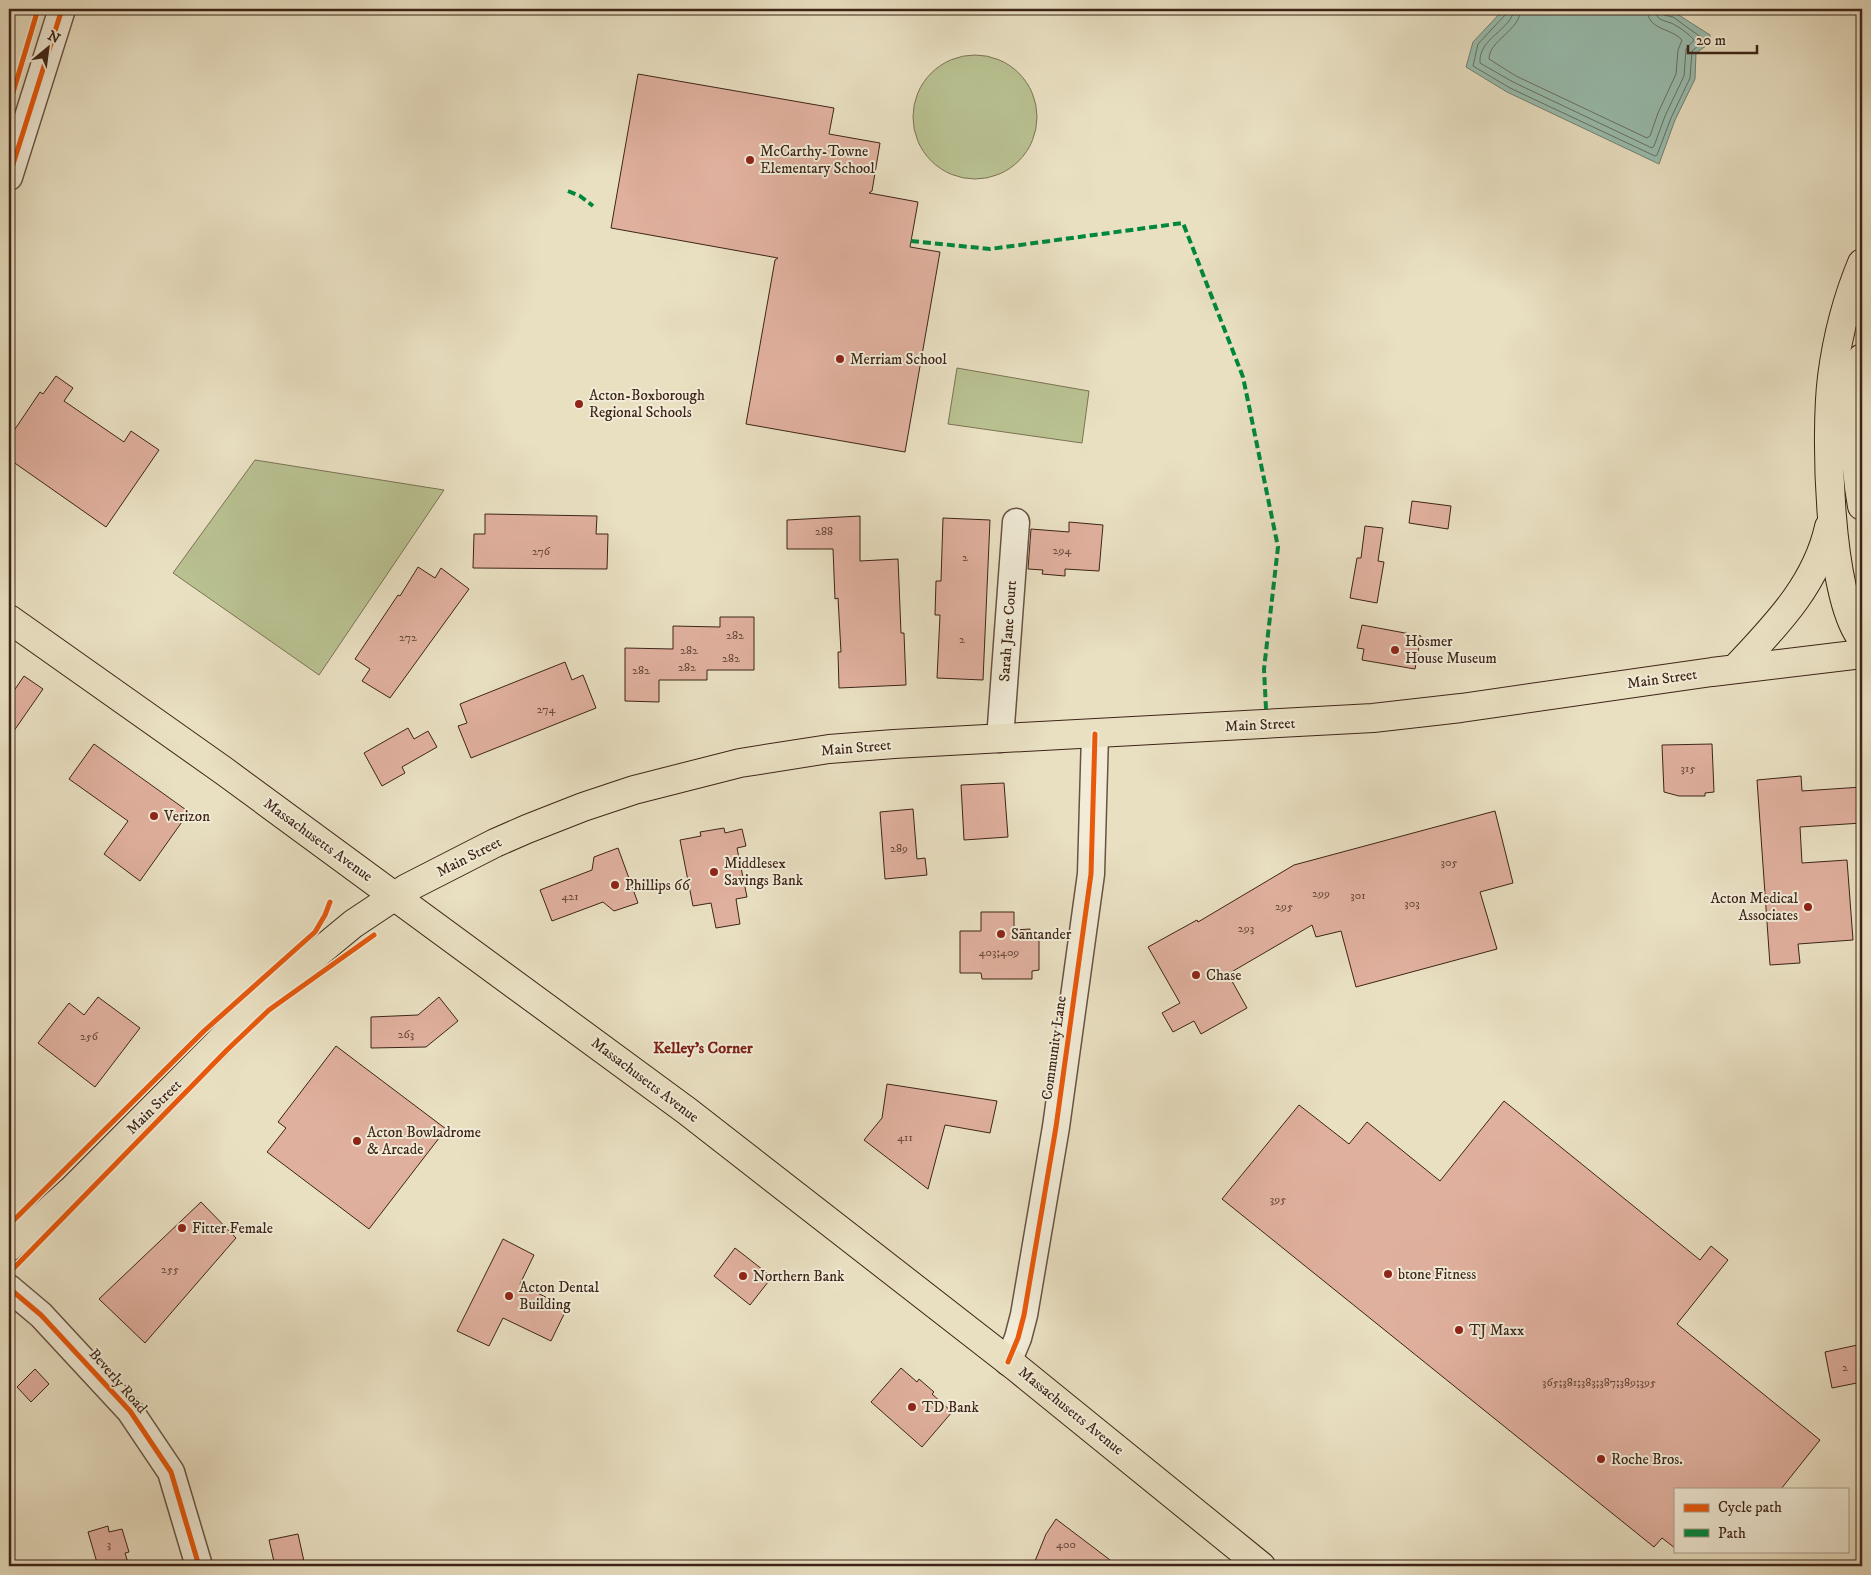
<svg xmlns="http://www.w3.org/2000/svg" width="1871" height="1575" font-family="'IM FELL DW Pica',serif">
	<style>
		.green { fill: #b9c191; stroke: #7b7254 }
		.water { fill: #98bdaf; stroke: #748072 }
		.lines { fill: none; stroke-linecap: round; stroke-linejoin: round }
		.shore { stroke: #6a7063; stroke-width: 1 }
		.building { fill: #e0b09e; stroke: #3d2417 }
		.minor-casing { stroke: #685342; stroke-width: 29 }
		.major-casing { stroke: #3d2417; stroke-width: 30 }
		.highway-casing { stroke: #3d2417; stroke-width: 30 }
		.minor { stroke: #f1ebd7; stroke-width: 26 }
		.major { stroke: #e9e0c2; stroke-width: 28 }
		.highway { stroke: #e9e0c2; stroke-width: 28 }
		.quiet { stroke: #00873e; stroke-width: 4; stroke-dasharray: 8 4; stroke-linecap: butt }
		.cycleway-casing { stroke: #f1ebd7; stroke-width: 8 }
		.cycleway { stroke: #e8590c; stroke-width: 5 }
		.poi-dot { fill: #8f2418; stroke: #f1ebd7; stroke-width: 2 }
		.labels { text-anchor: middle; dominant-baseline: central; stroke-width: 4; stroke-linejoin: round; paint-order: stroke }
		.number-label { font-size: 12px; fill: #664739 }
		.poi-label { font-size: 15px; fill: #3d2417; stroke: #f1ebd7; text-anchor: start }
		.street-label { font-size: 15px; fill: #3d2417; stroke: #f1ebd7 }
		.neighbourhood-label { font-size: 16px; font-weight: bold; fill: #7a1f14; stroke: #f1ebd7 }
	</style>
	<rect width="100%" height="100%" fill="#e9e0c2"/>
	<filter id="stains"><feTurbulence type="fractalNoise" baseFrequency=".004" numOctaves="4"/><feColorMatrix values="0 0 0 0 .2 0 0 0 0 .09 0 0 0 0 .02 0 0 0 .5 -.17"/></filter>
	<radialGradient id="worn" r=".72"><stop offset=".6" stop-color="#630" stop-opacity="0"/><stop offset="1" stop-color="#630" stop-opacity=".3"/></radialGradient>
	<g class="green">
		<circle cx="975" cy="117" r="62"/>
		<path d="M 957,368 L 1089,391 L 1082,443 L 948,424 Z"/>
		<path d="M 255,460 L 444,490 L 319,675 L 173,573 Z"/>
	</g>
	<path class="water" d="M 1504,9 L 1643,9 L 1674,12 L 1710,35 L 1710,43 L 1696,53 L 1695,79 L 1675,120 L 1659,164 L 1507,92 L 1466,67 L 1473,42 Z"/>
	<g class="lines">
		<g class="shore">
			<path d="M 1507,9 L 1506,14 L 1478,44 L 1473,66 L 1510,88 L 1655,156 L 1657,155 L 1671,118 L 1690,78 L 1692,51 L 1705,40 L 1673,17 L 1664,15 L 1661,9"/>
			<path d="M 1514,9 C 1512,30 1478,38 1480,63 L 1513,82 L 1652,148 L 1654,146 L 1665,116 L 1684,76 L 1686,49 L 1694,40 C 1689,34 1678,26 1671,23 C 1662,20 1656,20 1655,9"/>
			<path d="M 1521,9 C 1520,31 1489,40 1489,59 L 1516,76 L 1647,138 L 1650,136 L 1658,113 L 1676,74 L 1678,50 L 1682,40 C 1670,27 1648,31 1647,9"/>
		</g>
	</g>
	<g class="building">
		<path d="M 638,74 L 834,108 L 829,134 L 880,143 L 872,191 L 869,193 L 918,202 L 910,247 L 940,252 L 905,452 L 746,424 L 775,260 L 778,258 L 611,228 Z"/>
		<path d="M 56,376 L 73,388 L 64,401 L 124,442 L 131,431 L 159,450 L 106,527 L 9,459 L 9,438 L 40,392 L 43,394 Z"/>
		<path d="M 1412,501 L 1451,506 L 1448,529 L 1409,523 Z"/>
		<path d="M 485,514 L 597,516 L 596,534 L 608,534 L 607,569 L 473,568 L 474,534 L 485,534 Z"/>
		<path d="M 860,516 L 860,561 L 898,559 L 901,633 L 904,633 L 906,685 L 839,688 L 838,652 L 841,652 L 838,598 L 835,599 L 833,549 L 787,549 L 787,520 Z"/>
		<path d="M 943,518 L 990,520 L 983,680 L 937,678 L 940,615 L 935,615 L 936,581 L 941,581 Z"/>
		<path d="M 1069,522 L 1103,525 L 1099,571 L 1065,569 L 1065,576 L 1042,574 L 1043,570 L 1028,569 L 1031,529 L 1069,532 Z"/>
		<path d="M 1365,526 L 1383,528 L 1378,561 L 1384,562 L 1377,603 L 1350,598 L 1357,558 L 1361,558 Z"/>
		<path d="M 418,567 L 435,578 L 441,568 L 469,589 L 390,698 L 362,681 L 370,669 L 355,659 L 398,595 L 400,596 Z"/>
		<path d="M 720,617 L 754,617 L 754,670 L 707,670 L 707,680 L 659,680 L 659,702 L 625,701 L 625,648 L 673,649 L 673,626 L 720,627 Z"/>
		<path d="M 1362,625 L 1421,636 L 1415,669 L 1362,660 L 1364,649 L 1357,648 Z"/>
		<path d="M 565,662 L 572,680 L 583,675 L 596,708 L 471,758 L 458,726 L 467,723 L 460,704 Z"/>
		<path d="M 24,676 L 43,689 L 9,738 L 9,698 Z"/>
		<path d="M 408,728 L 414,739 L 428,731 L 437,747 L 402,767 L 405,773 L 382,786 L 364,753 Z"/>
		<path d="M 94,744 L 189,812 L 140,881 L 104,854 L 128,821 L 69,779 Z"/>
		<path d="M 1712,744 L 1714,792 L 1705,793 L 1705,796 L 1679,796 L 1664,792 L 1662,745 Z"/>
		<path d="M 1801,776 L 1802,791 L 1862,787 L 1862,823 L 1800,827 L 1802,863 L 1847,860 L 1853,940 L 1798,944 L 1800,963 L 1770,965 L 1757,780 Z"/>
		<path d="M 1004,783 L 1008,837 L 964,840 L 961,785 Z"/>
		<path d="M 913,809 L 917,859 L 925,858 L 927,875 L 885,879 L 880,812 Z"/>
		<path d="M 1495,811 L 1513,883 L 1480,892 L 1497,949 L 1356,987 L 1341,931 L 1316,937 L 1312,925 L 1228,974 L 1247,1008 L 1201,1034 L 1194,1021 L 1173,1032 L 1162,1013 L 1180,1003 L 1148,947 L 1197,920 L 1198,922 L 1294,865 Z"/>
		<path d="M 724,828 L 725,833 L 742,829 L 746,846 L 737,848 L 747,897 L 736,899 L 740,924 L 716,928 L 711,903 L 693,906 L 680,840 L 701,836 L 700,832 Z"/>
		<path d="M 618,848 L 638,903 L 614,911 L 603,902 L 552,921 L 540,890 L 592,870 L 594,857 Z"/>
		<path d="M 981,912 L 1014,912 L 1014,930 L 1030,929 L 1030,934 L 1039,934 L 1039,970 L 1032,971 L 1032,979 L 982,979 L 981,973 L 960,973 L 960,931 L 981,931 Z"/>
		<path d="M 98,997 L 140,1028 L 95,1087 L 38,1043 L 69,1003 L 84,1015 Z"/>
		<path d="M 439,997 L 458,1021 L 426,1047 L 371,1048 L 371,1017 L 418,1015 Z"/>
		<path d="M 336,1046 L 446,1129 L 369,1229 L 267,1152 L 286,1128 L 278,1122 Z"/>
		<path d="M 887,1084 L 997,1101 L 990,1133 L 945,1125 L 928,1189 L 864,1140 L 882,1118 Z"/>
		<path d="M 1504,1101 L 1700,1260 L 1711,1246 L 1728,1260 L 1677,1324 L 1820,1440 L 1781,1489 L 1675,1489 L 1675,1548 L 1662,1538 L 1654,1547 L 1222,1199 L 1299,1105 L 1349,1144 L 1367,1122 L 1440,1181 Z"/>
		<path d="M 201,1202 L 236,1238 L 145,1343 L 99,1299 Z"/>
		<path d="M 503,1239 L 534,1255 L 520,1284 L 567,1308 L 551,1341 L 503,1318 L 489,1346 L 457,1331 Z"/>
		<path d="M 735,1248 L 772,1277 L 750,1305 L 714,1276 Z"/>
		<path d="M 1862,1344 L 1862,1382 L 1832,1388 L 1825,1352 Z"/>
		<path d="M 901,1368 L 917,1382 L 919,1379 L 934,1392 L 932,1394 L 952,1412 L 922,1447 L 871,1402 Z"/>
		<path d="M 35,1369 L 49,1384 L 31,1402 L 17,1387 Z"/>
		<path d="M 1056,1519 L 1118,1566 L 1033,1566 L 1046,1534 Z"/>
		<path d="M 108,1526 L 109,1532 L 122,1529 L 129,1552 L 125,1553 L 129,1566 L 98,1566 L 88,1532 Z"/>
		<path d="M 298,1534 L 305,1566 L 275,1566 L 269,1540 Z"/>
	</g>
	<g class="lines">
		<g class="minor-casing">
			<g id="minor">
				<path d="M 9,177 L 62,9"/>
				<path d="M 1000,739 L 1016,522"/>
				<path d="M 9,1288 L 41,1315 L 130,1411 L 171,1472 L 199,1566"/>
				<path d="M 1008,1362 L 1018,1338 L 1024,1315 L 1056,1127 L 1091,874 L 1095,734"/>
			</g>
		</g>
		<g class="major-casing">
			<g id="major">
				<path d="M 9,619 L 224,771 L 687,1111 L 1017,1368 L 1261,1566"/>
				<path d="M 9,1247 L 71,1191 L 260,1001 L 353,924 L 407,888 L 495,843 L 527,829 L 583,807 L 634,790 L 740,763 L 829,749 L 894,744 L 1373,718 L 1461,708 L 1712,672 L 1862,654"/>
			</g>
		</g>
		<g class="highway-casing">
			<g id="highway">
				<path d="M 1862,263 C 1847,299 1837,338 1832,377 C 1825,432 1828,596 1862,639"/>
				<path d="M 1862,358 C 1854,407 1853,457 1862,506"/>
				<path d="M 1735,669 C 1774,627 1816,586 1829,527"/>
			</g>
		</g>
		<use href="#minor" class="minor"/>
		<use href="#major" class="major"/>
		<use href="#highway" class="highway"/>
		<g class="quiet">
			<path d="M 568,191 L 580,196 L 593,206"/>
			<path d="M 911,241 L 990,249 L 1183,223 L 1243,377 L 1278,547 L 1264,669 L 1266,709"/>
		</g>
		<g class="cycleway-casing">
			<g id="cycleway">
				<path d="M 9,106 L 38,9"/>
				<path d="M 9,177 L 62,9"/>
				<path d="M 9,1225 L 204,1031 L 315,932 L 325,915 L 330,902"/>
				<path d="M 9,1273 L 227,1050 L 269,1010 L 374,935"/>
				<path d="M 9,1288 L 41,1315 L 130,1411 L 171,1472 L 199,1566"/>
				<path d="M 1008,1362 L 1018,1338 L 1024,1315 L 1056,1127 L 1091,874 L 1095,734"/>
			</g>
		</g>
		<use href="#cycleway" class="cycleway"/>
	</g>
	<g class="poi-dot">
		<circle cx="750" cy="160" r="5"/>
		<circle cx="840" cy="359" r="5"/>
		<circle cx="579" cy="404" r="5"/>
		<circle cx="1395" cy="650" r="5"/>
		<circle cx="154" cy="816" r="5"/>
		<circle cx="714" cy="872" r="5"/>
		<circle cx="615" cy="885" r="5"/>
		<circle cx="1808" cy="907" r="5"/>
		<circle cx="1001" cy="934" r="5"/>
		<circle cx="1196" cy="975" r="5"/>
		<circle cx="357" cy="1141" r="5"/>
		<circle cx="182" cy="1228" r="5"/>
		<circle cx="1388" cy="1274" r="5"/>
		<circle cx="743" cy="1276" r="5"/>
		<circle cx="509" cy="1296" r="5"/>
		<circle cx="1459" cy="1330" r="5"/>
		<circle cx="912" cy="1407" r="5"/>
		<circle cx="1601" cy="1459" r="5"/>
	</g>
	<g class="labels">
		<g class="number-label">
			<text x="824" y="531">288</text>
			<text x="1062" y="550">294</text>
			<text x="541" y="551">276</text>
			<text x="965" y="557">2</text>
			<text x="735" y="635">282</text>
			<text x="408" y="637">272</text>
			<text x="962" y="639">2</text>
			<text x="689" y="650">282</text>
			<text x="731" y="658">282</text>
			<text x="687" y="667">282</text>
			<text x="641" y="670">282</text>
			<text x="546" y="709">274</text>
			<text x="1688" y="768">315</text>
			<text x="899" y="848">289</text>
			<text x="1449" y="862">305</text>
			<text x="1321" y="893">299</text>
			<text x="1358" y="895">301</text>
			<text x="570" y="896">421</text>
			<text x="1412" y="903">303</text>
			<text x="1284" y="906">295</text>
			<text x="1246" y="928">293</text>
			<text x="999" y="952">403;409</text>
			<text x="406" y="1034">263</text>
			<text x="89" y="1036">256</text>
			<text x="905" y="1137">411</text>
			<text x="1278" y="1199">395</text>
			<text x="170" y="1269">255</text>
			<text x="1845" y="1367">2</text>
			<text x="1599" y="1382">365;381;383;387;389;395</text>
			<text x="109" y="1544">3</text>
			<text x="1066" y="1544">400</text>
		</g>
		<g class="poi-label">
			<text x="760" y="151">McCarthy-Towne<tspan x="760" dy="17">Elementary School</tspan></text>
			<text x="850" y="359">Merriam School</text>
			<text x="589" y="395">Acton-Boxborough<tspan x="589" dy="17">Regional Schools</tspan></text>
			<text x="1405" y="641">Hosmer<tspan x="1405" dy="17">House Museum</tspan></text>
			<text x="164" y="816">Verizon</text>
			<text x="724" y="863">Middlesex<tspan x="724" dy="17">Savings Bank</tspan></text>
			<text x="625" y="885">Phillips 66</text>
			<text x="1798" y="898" text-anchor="end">Acton Medical<tspan x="1798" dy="17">Associates</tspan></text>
			<text x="1011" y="934">Santander</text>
			<text x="1206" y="975">Chase</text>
			<text x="367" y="1132">Acton Bowladrome<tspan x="367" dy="17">&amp; Arcade</tspan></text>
			<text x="192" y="1228">Fitter Female</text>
			<text x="1398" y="1274">btone Fitness</text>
			<text x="753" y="1276">Northern Bank</text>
			<text x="519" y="1287">Acton Dental<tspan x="519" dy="17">Building</tspan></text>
			<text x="1469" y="1330">TJ Maxx</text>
			<text x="922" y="1407">TD Bank</text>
			<text x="1611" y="1459">Roche Bros.</text>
		</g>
		<g class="street-label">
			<text transform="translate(1008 631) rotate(-86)">Sarah Jane Court</text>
			<text transform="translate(1662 679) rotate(-8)">Main Street</text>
			<text transform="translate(1260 725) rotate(-3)">Main Street</text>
			<text transform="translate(856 748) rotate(-5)">Main Street</text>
			<text transform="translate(318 840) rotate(36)">Massachusetts Avenue</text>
			<text transform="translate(469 857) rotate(-27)">Main Street</text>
			<text transform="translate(1054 1048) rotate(-82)">Community Lane</text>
			<text transform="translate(645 1080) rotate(37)">Massachusetts Avenue</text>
			<text transform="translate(154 1107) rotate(-45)">Main Street</text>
			<text transform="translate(118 1381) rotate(49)">Beverly Road</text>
			<text transform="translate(1071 1411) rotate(39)">Massachusetts Avenue</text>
		</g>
		<g class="neighbourhood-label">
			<text x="703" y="1048">Kelley's Corner</text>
		</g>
	</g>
	<rect width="1871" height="1575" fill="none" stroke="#e9e0c2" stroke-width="30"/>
	<rect x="10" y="10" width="1851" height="1555" fill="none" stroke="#3d2417" stroke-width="2.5"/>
	<rect x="15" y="15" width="1841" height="1545" fill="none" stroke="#3d2417"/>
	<rect x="1674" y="1488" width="175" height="65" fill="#f1ebd7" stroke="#a99b8a"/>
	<rect x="1684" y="1504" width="25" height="8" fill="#e8590c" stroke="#a99b8a"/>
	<text x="1718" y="1512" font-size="15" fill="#3d2417">Cycle path</text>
	<rect x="1684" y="1529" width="25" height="8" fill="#00873e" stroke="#a99b8a"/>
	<text x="1718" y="1538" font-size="15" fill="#3d2417">Path</text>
	<g transform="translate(48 48) rotate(29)" stroke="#f1ebd7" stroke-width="4" paint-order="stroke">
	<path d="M0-4L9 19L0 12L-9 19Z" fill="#3d2417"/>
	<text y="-8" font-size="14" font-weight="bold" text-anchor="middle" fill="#3d2417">N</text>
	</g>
	<path d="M1688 45v8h69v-8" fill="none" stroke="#3d2417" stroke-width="2.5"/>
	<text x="1696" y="45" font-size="15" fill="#3d2417" stroke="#f1ebd7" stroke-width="4" paint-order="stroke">20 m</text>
	<rect width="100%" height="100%" filter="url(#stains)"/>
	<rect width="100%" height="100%" fill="url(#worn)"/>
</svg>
